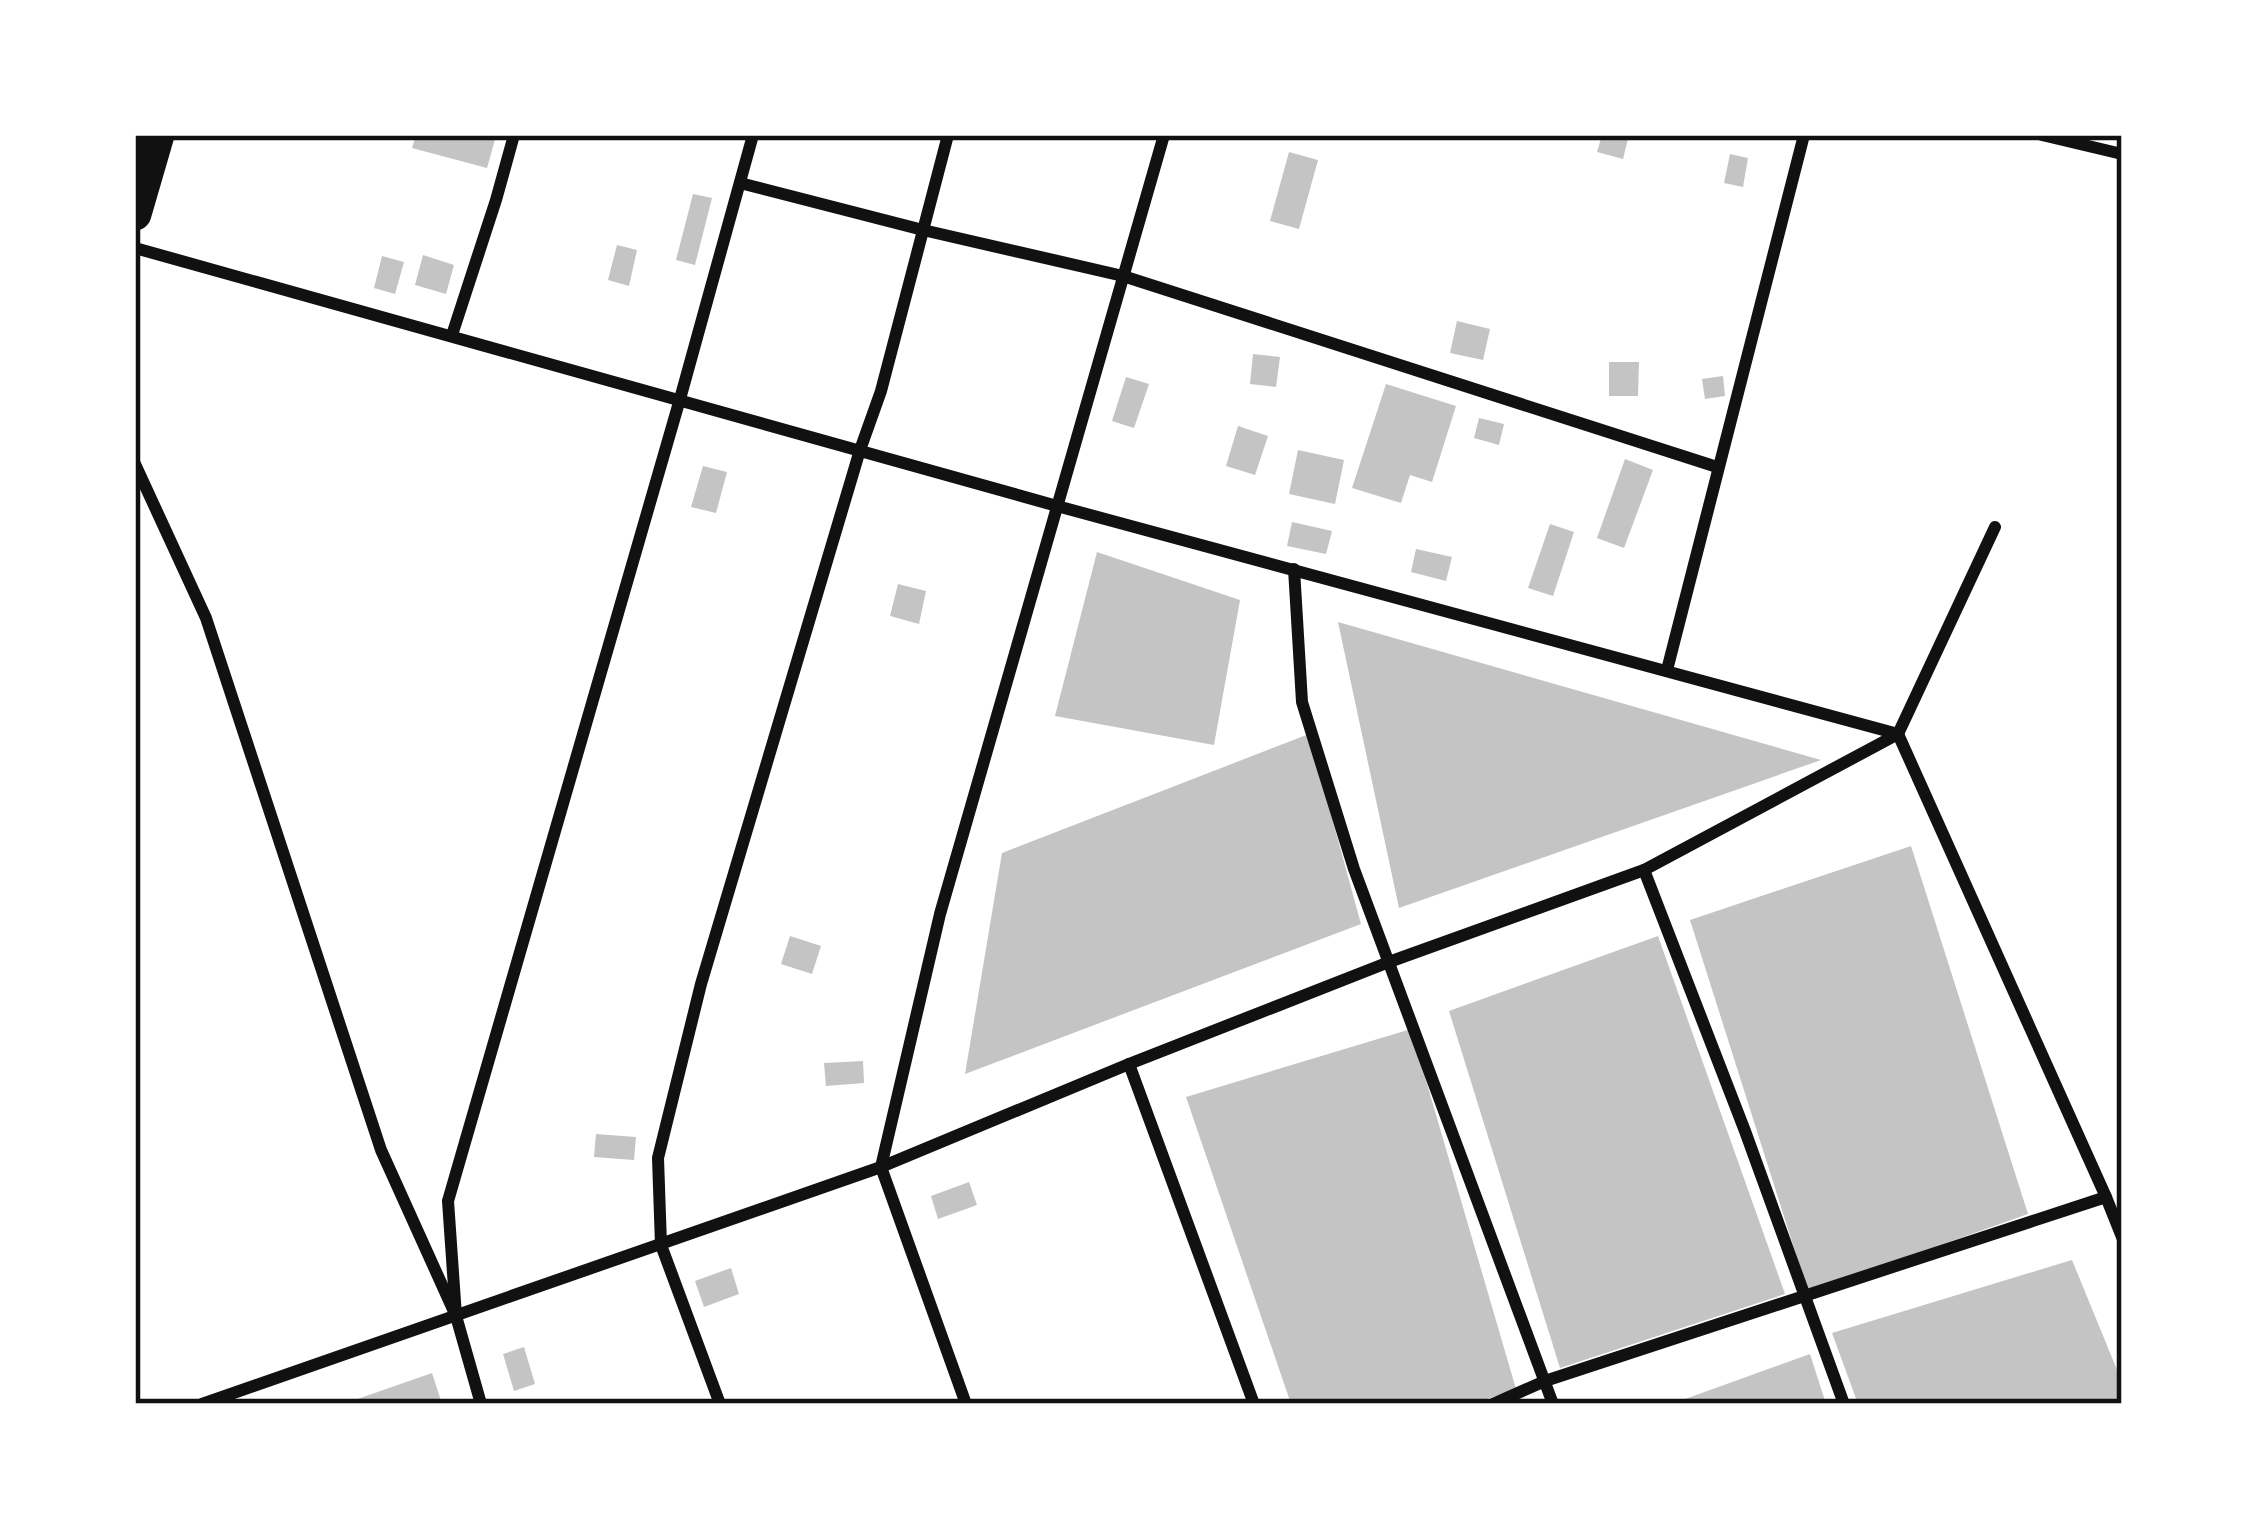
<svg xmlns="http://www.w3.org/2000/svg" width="2257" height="1539" font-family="'Sofia Sans Condensed',sans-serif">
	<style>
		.building { fill: #c4c4c4 }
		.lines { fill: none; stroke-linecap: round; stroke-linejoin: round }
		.minor { stroke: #111; stroke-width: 12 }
		.trunk { stroke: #111; stroke-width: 33 }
		.neatline { fill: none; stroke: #111; stroke-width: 4.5 }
	</style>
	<rect width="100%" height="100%" fill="#fff"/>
	<g class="building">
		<path d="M 416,135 L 493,135 L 496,136 L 487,168 L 412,148 Z"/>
		<path d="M 1602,135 L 1629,135 L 1623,159 L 1597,152 Z"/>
		<path d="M 1289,152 L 1318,160 L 1299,229 L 1270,221 Z"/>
		<path d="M 1730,154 L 1748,158 L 1743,187 L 1724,183 Z"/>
		<path d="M 693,194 L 712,198 L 695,265 L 676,260 Z"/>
		<path d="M 617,245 L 637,250 L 629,286 L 608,280 Z"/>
		<path d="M 423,255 L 454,265 L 446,294 L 415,285 Z"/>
		<path d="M 382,256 L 404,262 L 395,294 L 374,288 Z"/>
		<path d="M 1457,321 L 1490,329 L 1483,360 L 1450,353 Z"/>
		<path d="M 1253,354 L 1280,357 L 1276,387 L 1250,384 Z"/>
		<path d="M 1609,362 L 1639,362 L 1638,396 L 1609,396 Z"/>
		<path d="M 1723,376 L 1725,396 L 1705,399 L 1702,379 Z"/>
		<path d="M 1126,377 L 1149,384 L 1134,428 L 1112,421 Z"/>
		<path d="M 1386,384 L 1456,406 L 1432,482 L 1410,475 L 1401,503 L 1352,488 Z"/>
		<path d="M 1479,418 L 1504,424 L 1499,445 L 1474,438 Z"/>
		<path d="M 1238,426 L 1268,436 L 1255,475 L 1226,466 Z"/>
		<path d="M 1298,450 L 1344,460 L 1335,504 L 1289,494 Z"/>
		<path d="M 1625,459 L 1653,470 L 1624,548 L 1597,538 Z"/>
		<path d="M 703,466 L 727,472 L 716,513 L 691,507 Z"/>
		<path d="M 1292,522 L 1332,531 L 1326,554 L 1287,546 Z"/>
		<path d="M 1550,524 L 1574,532 L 1553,596 L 1528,588 Z"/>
		<path d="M 1416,549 L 1452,557 L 1446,581 L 1411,572 Z"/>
		<path d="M 1097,552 L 1240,600 L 1214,745 L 1055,716 Z"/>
		<path d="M 898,584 L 926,591 L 919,624 L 890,616 Z"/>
		<path d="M 1338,622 L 1821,760 L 1399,908 Z"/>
		<path d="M 1309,734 L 1361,924 L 965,1074 L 1002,853 Z"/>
		<path d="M 1911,846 L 2028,1214 L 1808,1292 L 1690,920 Z"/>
		<path d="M 790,936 L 821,946 L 812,974 L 781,964 Z"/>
		<path d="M 1658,936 L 1785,1294 L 1560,1368 L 1449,1011 Z"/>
		<path d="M 1411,1029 L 1516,1389 L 1473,1404 L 1291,1404 L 1186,1097 Z"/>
		<path d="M 863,1061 L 864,1083 L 826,1086 L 824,1063 Z"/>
		<path d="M 596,1134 L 636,1137 L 634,1160 L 594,1157 Z"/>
		<path d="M 969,1182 L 977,1205 L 938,1219 L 931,1196 Z"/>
		<path d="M 2072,1260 L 2122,1382 L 2122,1404 L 1858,1404 L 1832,1333 Z"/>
		<path d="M 731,1268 L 739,1294 L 704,1307 L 695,1281 Z"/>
		<path d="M 524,1347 L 535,1384 L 514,1391 L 503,1354 Z"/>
		<path d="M 1810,1354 L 1826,1404 L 1674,1404 L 1674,1403 Z"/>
		<path d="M 432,1373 L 442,1404 L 346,1404 L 346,1403 Z"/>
	</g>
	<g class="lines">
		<g class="minor">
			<path d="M 2042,135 L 2122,154"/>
			<path d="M 740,183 L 923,230 L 1123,276 L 1717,467"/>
			<path d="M 135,248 L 1057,506 L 1898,734 L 2106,1197 L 2122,1237"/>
			<path d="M 452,335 L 496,200 L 514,135"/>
			<path d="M 135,464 L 206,618 L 381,1150 L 456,1316 L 481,1404"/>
			<path d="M 1294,569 L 1302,702 L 1354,869 L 1553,1404"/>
			<path d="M 1667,670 L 1804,135"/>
			<path d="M 1644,870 L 1745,1131 L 1844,1404"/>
			<path d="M 1129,1064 L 1254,1404"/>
			<path d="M 456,1316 L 448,1201 L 680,399 L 753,135"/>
			<path d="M 202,1404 L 881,1167 L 1129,1064 L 1389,962 L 1644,870 L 1898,734 L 1995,527"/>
			<path d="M 720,1404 L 661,1245 L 658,1158 L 701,984 L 860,450 L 881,391 L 948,135"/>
			<path d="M 966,1404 L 881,1167 L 940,914 L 1164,135"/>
			<path d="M 1493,1404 L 1545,1381 L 2106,1197"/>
		</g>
		<path class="trunk" d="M 135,214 L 158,135"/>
	</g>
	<rect width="2257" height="1539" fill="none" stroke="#ffffff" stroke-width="276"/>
	<rect x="138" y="138" width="1981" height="1263" class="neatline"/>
</svg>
